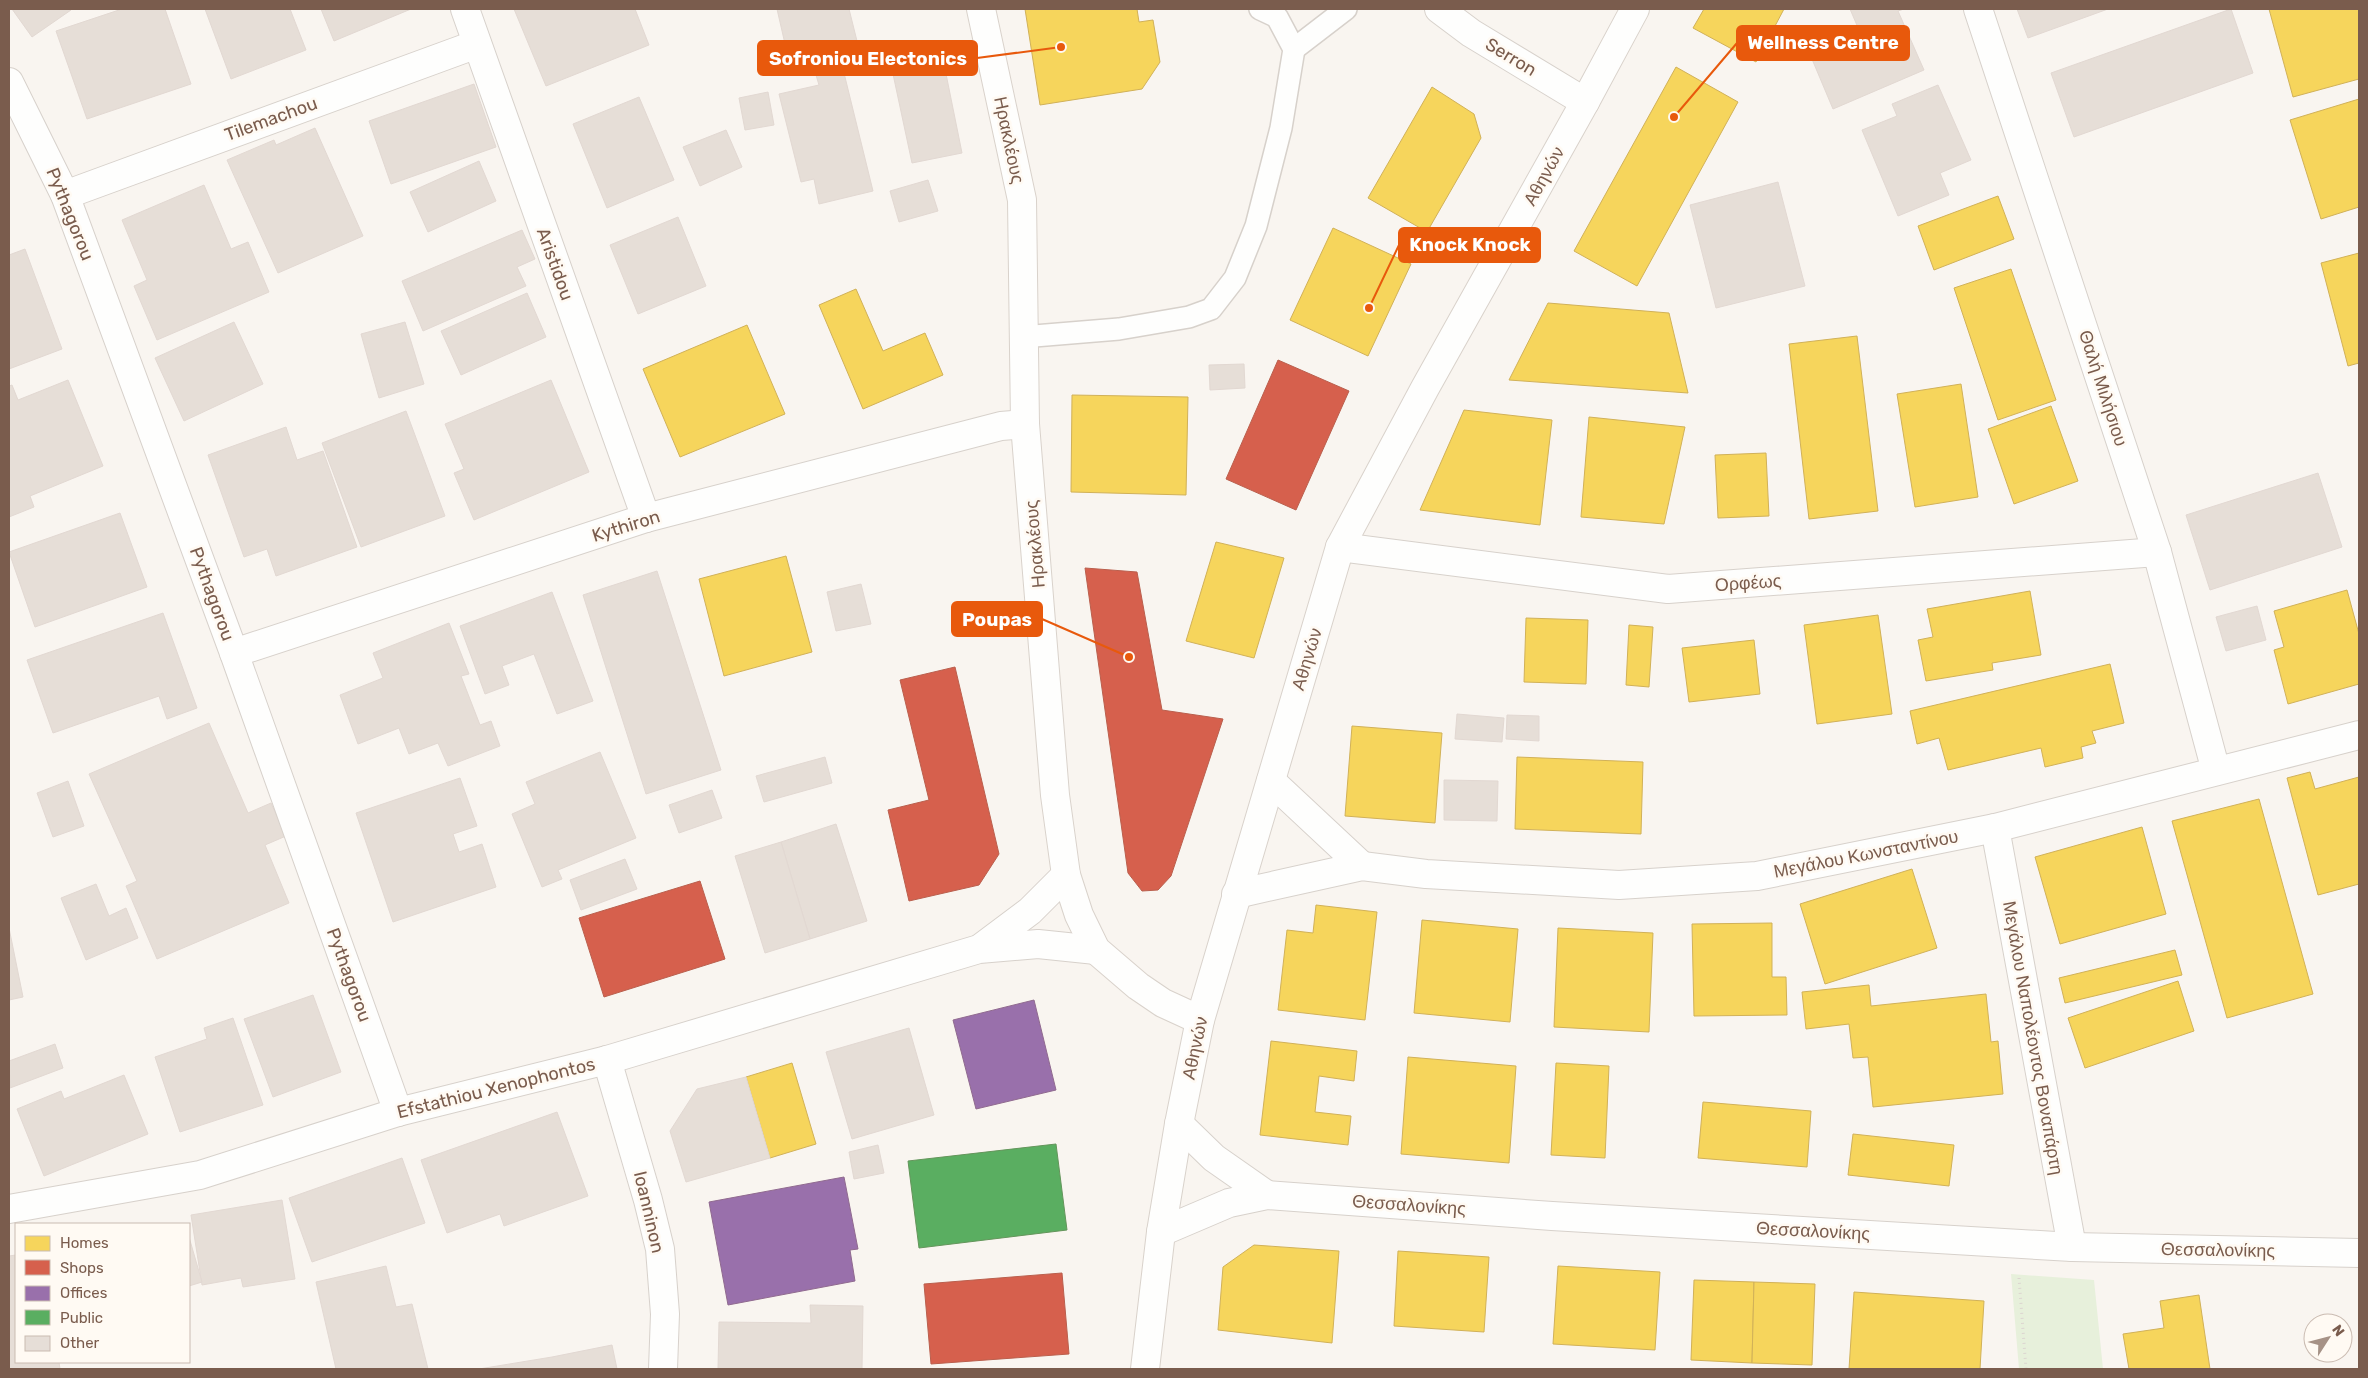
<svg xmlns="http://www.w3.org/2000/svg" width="2368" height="1378" font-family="Rubik,sans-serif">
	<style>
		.green { fill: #e7f0db }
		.homes { fill: #f6d55c; stroke: #d1b158 }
		.shops { fill: #d6604d; stroke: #ba5f4d }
		.offices { fill: #9970ab; stroke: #906a8f }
		.public { fill: #5aae61; stroke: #64955b }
		.building { fill: #e6ded7; stroke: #e2d8d2 }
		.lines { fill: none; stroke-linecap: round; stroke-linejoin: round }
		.lane-casing { stroke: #d7d1cb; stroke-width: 24 }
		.street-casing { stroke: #d7d1cb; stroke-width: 30 }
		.secondary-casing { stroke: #d9d2cb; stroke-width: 30 }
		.path { stroke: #dcd5d0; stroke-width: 3; stroke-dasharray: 1 4; stroke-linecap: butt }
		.lane { stroke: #fefefd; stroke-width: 21 }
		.street { stroke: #fefefd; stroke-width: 28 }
		.secondary { stroke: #fefefd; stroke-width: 28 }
		.labels { text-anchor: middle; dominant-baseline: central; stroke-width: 5; stroke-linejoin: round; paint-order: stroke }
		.street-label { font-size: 18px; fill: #7a5c4d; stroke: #fffaf3 }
		.leader { fill: none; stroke: #e8590c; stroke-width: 2 }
		.callout-dot { fill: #e8590c; stroke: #fffaf3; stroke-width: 2 }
		.callout { fill: #e8590c; stroke: #e8590c; stroke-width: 2 }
		.callout-label { font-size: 19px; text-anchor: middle; font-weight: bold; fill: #fff }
	</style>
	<rect width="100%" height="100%" fill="#f9f5f0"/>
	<path class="green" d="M 2011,1274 L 2094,1280 L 2103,1369 L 2019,1369 Z"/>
	<g class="homes">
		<path d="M 1025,9 L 1137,9 L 1139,22 L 1153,20 L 1160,62 L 1142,89 L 1040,105 Z"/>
		<path d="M 1704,9 L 1784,9 L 1756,62 L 1693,28 Z"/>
		<path d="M 2269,9 L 2359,9 L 2359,79 L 2293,97 Z"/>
		<path d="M 1676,67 L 1738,102 L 1637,286 L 1574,251 Z"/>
		<path d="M 1432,87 L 1474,114 L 1481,138 L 1427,232 L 1368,198 Z"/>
		<path d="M 2359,99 L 2359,207 L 2321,219 L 2290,120 Z"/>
		<path d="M 1998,196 L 2014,239 L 1934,270 L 1918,226 Z"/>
		<path d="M 1333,228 L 1411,264 L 1368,356 L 1290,320 Z"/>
		<path d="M 2359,253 L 2359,363 L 2348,366 L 2321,263 Z"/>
		<path d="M 2011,269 L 2056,400 L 1998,420 L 1954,288 Z"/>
		<path d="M 856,289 L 883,351 L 925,333 L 943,375 L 863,409 L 819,305 Z"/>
		<path d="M 1548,303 L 1669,313 L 1688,393 L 1509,380 Z"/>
		<path d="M 747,325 L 785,414 L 680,457 L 643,369 Z"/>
		<path d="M 1857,336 L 1878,511 L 1809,519 L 1789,344 Z"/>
		<path d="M 1961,384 L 1978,497 L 1915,507 L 1897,394 Z"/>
		<path d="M 1072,395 L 1188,397 L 1186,495 L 1071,492 Z"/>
		<path d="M 2051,406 L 2078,481 L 2014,504 L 1988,429 Z"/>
		<path d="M 1464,410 L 1552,420 L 1540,525 L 1420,510 Z"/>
		<path d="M 1589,417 L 1685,427 L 1664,524 L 1581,517 Z"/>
		<path d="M 1766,453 L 1769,516 L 1718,518 L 1715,455 Z"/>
		<path d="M 1216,542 L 1284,558 L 1254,658 L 1186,641 Z"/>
		<path d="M 786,556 L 812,652 L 724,676 L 699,579 Z"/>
		<path d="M 2347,590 L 2359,634 L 2359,684 L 2288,704 L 2274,650 L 2284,647 L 2274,611 Z"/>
		<path d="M 2030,591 L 2041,655 L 1992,663 L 1993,670 L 1926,681 L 1918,640 L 1933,637 L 1927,609 Z"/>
		<path d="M 1878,615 L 1892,714 L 1817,724 L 1804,625 Z"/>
		<path d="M 1526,618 L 1588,620 L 1586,684 L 1524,682 Z"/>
		<path d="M 1629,625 L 1653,627 L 1649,687 L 1626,685 Z"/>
		<path d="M 1754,640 L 1760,694 L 1689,702 L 1682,648 Z"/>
		<path d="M 2110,664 L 2124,723 L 2092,731 L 2096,743 L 2081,747 L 2083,758 L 2045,767 L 2041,748 L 1948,770 L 1939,738 L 1917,744 L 1910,711 Z"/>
		<path d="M 1352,726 L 1442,733 L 1435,823 L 1345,816 Z"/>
		<path d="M 1517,757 L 1643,762 L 1641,834 L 1515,829 Z"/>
		<path d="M 2310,772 L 2315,789 L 2359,777 L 2359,884 L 2318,895 L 2287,778 Z"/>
		<path d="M 2259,799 L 2313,994 L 2227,1018 L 2172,821 Z"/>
		<path d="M 2142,827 L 2166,914 L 2060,944 L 2035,857 Z"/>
		<path d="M 1912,869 L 1937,948 L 1825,984 L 1800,904 Z"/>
		<path d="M 1316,905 L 1377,912 L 1365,1020 L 1278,1010 L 1287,930 L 1313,933 Z"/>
		<path d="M 1422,920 L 1518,929 L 1510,1022 L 1414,1013 Z"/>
		<path d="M 1772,923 L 1772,977 L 1786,977 L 1787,1015 L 1694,1016 L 1692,924 Z"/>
		<path d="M 1558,928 L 1653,933 L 1649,1032 L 1554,1027 Z"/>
		<path d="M 2175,950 L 2182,975 L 2065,1003 L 2059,978 Z"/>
		<path d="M 2178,981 L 2194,1031 L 2085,1068 L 2068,1018 Z"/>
		<path d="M 1869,985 L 1871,1006 L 1986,994 L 1991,1042 L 1998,1041 L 2003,1094 L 1873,1107 L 1868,1057 L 1853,1058 L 1849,1024 L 1806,1029 L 1802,992 Z"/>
		<path d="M 1271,1041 L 1357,1051 L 1354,1081 L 1319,1076 L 1315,1112 L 1351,1116 L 1348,1145 L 1260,1135 Z"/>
		<path d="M 1408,1057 L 1516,1066 L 1509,1163 L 1401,1154 Z"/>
		<path d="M 792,1063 L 816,1144 L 770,1158 L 746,1077 Z"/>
		<path d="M 1556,1063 L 1609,1066 L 1605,1158 L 1551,1155 Z"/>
		<path d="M 1703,1102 L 1811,1111 L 1807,1167 L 1698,1158 Z"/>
		<path d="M 1853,1134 L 1954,1145 L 1949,1186 L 1848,1175 Z"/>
		<path d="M 1254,1245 L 1339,1251 L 1332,1343 L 1218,1330 L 1223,1267 Z"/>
		<path d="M 1398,1251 L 1489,1257 L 1484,1332 L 1394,1326 Z"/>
		<path d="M 1558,1266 L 1660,1272 L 1655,1350 L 1553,1344 Z"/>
		<path d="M 1694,1280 L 1754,1282 L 1752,1363 L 1691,1360 Z"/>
		<path d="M 1754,1282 L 1815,1284 L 1812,1365 L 1752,1363 Z"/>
		<path d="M 1854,1292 L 1984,1301 L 1980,1369 L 1849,1369 Z"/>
		<path d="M 2199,1295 L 2210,1369 L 2129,1369 L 2123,1334 L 2164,1328 L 2160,1301 Z"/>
	</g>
	<g class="shops">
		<path d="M 1278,360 L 1349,391 L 1296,510 L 1226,479 Z"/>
		<path d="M 1085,568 L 1137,572 L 1162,710 L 1223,719 L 1171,876 L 1158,890 L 1142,891 L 1128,873 Z"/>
		<path d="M 955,667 L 999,854 L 979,885 L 909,901 L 888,810 L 929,800 L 900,680 Z"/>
		<path d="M 700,881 L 725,959 L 604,997 L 579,918 Z"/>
		<path d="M 1062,1273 L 1069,1354 L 931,1364 L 924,1284 Z"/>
	</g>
	<g class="offices">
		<path d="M 1034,1000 L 1056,1090 L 976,1109 L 953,1020 Z"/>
		<path d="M 844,1177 L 858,1249 L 850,1250 L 855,1281 L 728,1305 L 709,1202 Z"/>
	</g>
	<path class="public" d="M 1056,1144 L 1067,1230 L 919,1248 L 908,1161 Z"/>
	<g class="building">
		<path d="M 12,9 L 70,9 L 71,10 L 32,37 Z"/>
		<path d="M 122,9 L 165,9 L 191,84 L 87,119 L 56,31 Z"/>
		<path d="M 205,9 L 290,9 L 306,50 L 231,79 Z"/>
		<path d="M 321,9 L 411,9 L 334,41 Z"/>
		<path d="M 514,9 L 635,9 L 649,45 L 546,86 Z"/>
		<path d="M 777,9 L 849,9 L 857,41 L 788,57 Z"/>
		<path d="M 1850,9 L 1904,9 L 1898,11 L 1924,70 L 1833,109 L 1809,52 L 1859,30 Z"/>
		<path d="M 2017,9 L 2108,9 L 2028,38 Z"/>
		<path d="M 2231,9 L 2253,73 L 2074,137 L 2051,73 Z"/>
		<path d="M 944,64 L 962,153 L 912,163 L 893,74 Z"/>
		<path d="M 843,69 L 873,191 L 819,204 L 814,179 L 801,182 L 779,94 L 819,85 L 816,75 Z"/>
		<path d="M 474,84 L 496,147 L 391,184 L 369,121 Z"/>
		<path d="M 1938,85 L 1971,160 L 1940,173 L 1949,195 L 1898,216 L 1862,130 L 1897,116 L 1892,104 Z"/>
		<path d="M 768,92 L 774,125 L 745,130 L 739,98 Z"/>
		<path d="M 639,97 L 674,180 L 607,208 L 573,124 Z"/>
		<path d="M 315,128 L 363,236 L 278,273 L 227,160 L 274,140 L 276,145 Z"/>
		<path d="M 726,130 L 742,167 L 700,186 L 683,147 Z"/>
		<path d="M 479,161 L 496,201 L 428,232 L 410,192 Z"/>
		<path d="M 928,180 L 938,211 L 899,222 L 890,191 Z"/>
		<path d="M 1778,182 L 1805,286 L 1716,308 L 1690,205 Z"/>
		<path d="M 204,185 L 231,249 L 248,242 L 269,292 L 157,340 L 134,286 L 147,280 L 122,220 Z"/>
		<path d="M 678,217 L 706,286 L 638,314 L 610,245 Z"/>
		<path d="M 522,230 L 535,259 L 517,267 L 526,286 L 423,331 L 402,281 Z"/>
		<path d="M 25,249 L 62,349 L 9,369 L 9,255 Z"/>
		<path d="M 527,293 L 546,337 L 461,375 L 441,331 Z"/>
		<path d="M 234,322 L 263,384 L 184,421 L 155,358 Z"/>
		<path d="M 405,322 L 424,384 L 379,398 L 361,334 Z"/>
		<path d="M 1244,364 L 1245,388 L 1210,390 L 1209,365 Z"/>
		<path d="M 68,380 L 103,466 L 30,496 L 34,507 L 9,517 L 9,386 L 12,385 L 18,400 Z"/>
		<path d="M 551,380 L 589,472 L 474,520 L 454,473 L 464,469 L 445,424 Z"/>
		<path d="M 406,411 L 445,516 L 361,547 L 322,443 Z"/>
		<path d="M 286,427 L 297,460 L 323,451 L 357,547 L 276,576 L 267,549 L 244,557 L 208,455 Z"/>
		<path d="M 2318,473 L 2342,547 L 2210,590 L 2186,515 Z"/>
		<path d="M 120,513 L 147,587 L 35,627 L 9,552 Z"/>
		<path d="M 657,571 L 721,770 L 646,794 L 583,595 Z"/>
		<path d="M 861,584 L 871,624 L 836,631 L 827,592 Z"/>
		<path d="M 552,592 L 593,701 L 557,714 L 534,654 L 502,666 L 509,685 L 485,694 L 460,626 Z"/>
		<path d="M 2257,606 L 2266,640 L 2226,651 L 2216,617 Z"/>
		<path d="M 163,613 L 197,708 L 167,719 L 159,696 L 53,733 L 27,660 Z"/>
		<path d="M 449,623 L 469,674 L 461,676 L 480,725 L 491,721 L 500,746 L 448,766 L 438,743 L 409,754 L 399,728 L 358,744 L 340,695 L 383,678 L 373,653 Z"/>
		<path d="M 1457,714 L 1504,718 L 1502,742 L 1455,739 Z"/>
		<path d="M 1507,715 L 1539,716 L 1539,741 L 1506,739 Z"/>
		<path d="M 209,723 L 248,813 L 271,803 L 286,836 L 265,845 L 289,903 L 157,959 L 126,886 L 137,881 L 89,774 Z"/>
		<path d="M 600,752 L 636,838 L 558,870 L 562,879 L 542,887 L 512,814 L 535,804 L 526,782 Z"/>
		<path d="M 825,757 L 832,783 L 764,802 L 756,776 Z"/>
		<path d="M 460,778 L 477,826 L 453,834 L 459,852 L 482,844 L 496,887 L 393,922 L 356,813 Z"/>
		<path d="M 1444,780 L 1498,781 L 1497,821 L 1444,820 Z"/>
		<path d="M 68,781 L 84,826 L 53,837 L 37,793 Z"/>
		<path d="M 712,790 L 722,818 L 679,833 L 669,805 Z"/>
		<path d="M 836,824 L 867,921 L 810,939 L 781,842 Z"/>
		<path d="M 781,842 L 810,939 L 765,953 L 735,856 Z"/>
		<path d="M 625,859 L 637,889 L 581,910 L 570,880 Z"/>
		<path d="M 96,884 L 109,916 L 126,908 L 138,938 L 86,960 L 61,898 Z"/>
		<path d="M 9,928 L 23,997 L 9,1000 Z"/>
		<path d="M 313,995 L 341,1072 L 273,1097 L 244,1019 Z"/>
		<path d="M 233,1018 L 263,1105 L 180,1132 L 155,1057 L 207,1039 L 204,1028 Z"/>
		<path d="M 909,1028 L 934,1115 L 852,1139 L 826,1052 Z"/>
		<path d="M 55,1044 L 63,1068 L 10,1088 L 9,1061 Z"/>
		<path d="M 124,1075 L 148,1134 L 44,1176 L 17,1109 L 61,1091 L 64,1099 Z"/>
		<path d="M 746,1077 L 770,1158 L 686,1182 L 670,1131 L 697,1089 Z"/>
		<path d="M 557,1112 L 588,1196 L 504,1226 L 500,1214 L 447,1233 L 421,1160 Z"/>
		<path d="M 878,1145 L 884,1173 L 854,1179 L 849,1152 Z"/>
		<path d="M 402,1158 L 425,1223 L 312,1262 L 289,1198 Z"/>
		<path d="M 282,1200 L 295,1279 L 243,1287 L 241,1278 L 202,1285 L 191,1215 Z"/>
		<path d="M 189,1237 L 202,1282 L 189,1286 Z"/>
		<path d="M 16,1255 L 16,1362 L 59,1362 L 60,1369 L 9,1369 L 9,1256 Z"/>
		<path d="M 386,1266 L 396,1307 L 412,1304 L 428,1369 L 336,1369 L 316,1282 Z"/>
		<path d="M 810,1305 L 863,1306 L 862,1369 L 718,1369 L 719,1322 L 811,1323 Z"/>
		<path d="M 612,1345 L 617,1369 L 479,1369 L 552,1357 Z"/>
	</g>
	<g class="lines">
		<g class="lane-casing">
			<g id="lane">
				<path d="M 1294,49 L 1346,9"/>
				<path d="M 1022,337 L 1119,329 L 1189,317 L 1211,309 L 1235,278 L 1256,226 L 1281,128 L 1294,49 L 1277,17 L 1260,9"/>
			</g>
		</g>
		<g class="street-casing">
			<g id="street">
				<path d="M 465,9 L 646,518"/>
				<path d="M 1439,9 L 1471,33 L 1585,102"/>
				<path d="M 1978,9 L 2157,552 L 2216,771"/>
				<path d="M 9,82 L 65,195 L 234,653 L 398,1112"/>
				<path d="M 65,195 L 477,44"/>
				<path d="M 1340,547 L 1668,589 L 2157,552"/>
				<path d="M 234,653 L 646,518 L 1001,426 L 1025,424"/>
				<path d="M 1271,781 L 1362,866"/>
				<path d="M 1995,828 L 2072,1247"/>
				<path d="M 1236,894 L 1362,866 L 1426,874 L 1619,885 L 1757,876 L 1995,828 L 2359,735"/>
				<path d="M 982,947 L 1030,911 L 1066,875"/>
				<path d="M 607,1060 L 648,1200 L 660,1249 L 665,1314 L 663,1369"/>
				<path d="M 1179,1124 L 1214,1158 L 1267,1195"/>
				<path d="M 9,1209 L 200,1175 L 398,1112 L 607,1060 L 979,949 L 1038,944 L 1096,950"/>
				<path d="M 1161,1232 L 1229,1203 L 1267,1195 L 1552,1216 L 2072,1247 L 2359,1253"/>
			</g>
		</g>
		<g class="secondary-casing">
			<g id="secondary">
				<path d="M 981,9 L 1022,200 L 1025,424 L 1055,795 L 1066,875 L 1079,915 L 1096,950 L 1138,986 L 1163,1003 L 1200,1020"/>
				<path d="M 1145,1369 L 1161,1232 L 1179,1124 L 1200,1020 L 1340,547 L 1425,388 L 1585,102 L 1635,9"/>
			</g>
		</g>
		<path class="path" d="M 2019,1278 L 2026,1369"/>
		<use href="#lane" class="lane"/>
		<use href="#street" class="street"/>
		<use href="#secondary" class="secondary"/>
	</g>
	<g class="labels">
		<g class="street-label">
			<text transform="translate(1511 57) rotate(31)">Serron</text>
			<text transform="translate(271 119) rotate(-20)">Tilemachou</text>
			<text transform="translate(1009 140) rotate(78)">Ηρακλέους</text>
			<text transform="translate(1544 176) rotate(-61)">Αθηνών</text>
			<text transform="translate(70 214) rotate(68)">Pythagorou</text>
			<text transform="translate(555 264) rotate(70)">Aristidou</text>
			<text transform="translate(2103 388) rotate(72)">Θαλή Μιλήσιου</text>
			<text transform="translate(626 526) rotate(-17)">Kythiron</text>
			<text transform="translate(1035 544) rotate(-95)">Ηρακλέους</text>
			<text transform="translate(1748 583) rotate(-4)">Ορφέως</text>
			<text transform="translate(212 594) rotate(70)">Pythagorou</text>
			<text transform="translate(1307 659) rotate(-73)">Αθηνών</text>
			<text transform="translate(1866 854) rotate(-11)">Μεγάλου Κωνσταντίνου</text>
			<text transform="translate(349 975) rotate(70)">Pythagorou</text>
			<text transform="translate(2033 1038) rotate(80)">Μεγάλου Ναπολέοντος Βοναπάρτη</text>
			<text transform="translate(1195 1048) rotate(-78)">Αθηνών</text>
			<text transform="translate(496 1088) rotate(-14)">Efstathiou Xenophontos</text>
			<text transform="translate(1409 1205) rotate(4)">Θεσσαλονίκης</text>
			<text transform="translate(649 1212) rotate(77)">Ioanninon</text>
			<text transform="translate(1813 1231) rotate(3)">Θεσσαλονίκης</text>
			<text transform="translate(2218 1250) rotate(1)">Θεσσαλονίκης</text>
		</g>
	</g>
	<path class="leader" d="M1674 117L1737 43M1061 47L977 58M1369 308L1399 245M1129 657L1042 619"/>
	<g class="callout-dot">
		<circle cx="1674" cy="117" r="5"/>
		<circle cx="1061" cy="47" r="5"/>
		<circle cx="1369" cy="308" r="5"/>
		<circle cx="1129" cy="657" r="5"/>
	</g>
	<g class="callout">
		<rect x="1737" y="26" width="172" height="34" rx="5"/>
		<rect x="758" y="41" width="219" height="34" rx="5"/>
		<rect x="1399" y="228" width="141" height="34" rx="5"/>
		<rect x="952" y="602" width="90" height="34" rx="5"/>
	</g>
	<g class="callout-label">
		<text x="1823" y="49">Wellness Centre</text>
		<text x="868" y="65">Sofroniou Electonics</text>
		<text x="1470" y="251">Knock Knock</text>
		<text x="997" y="626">Poupas</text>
	</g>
	<rect width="2368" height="1378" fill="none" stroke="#7a5c4d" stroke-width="20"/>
	<rect x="15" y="1223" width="175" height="140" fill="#fffaf3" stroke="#cabbb1"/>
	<rect x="25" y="1236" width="25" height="15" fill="#f6d55c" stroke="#cabbb1"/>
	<text x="60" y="1248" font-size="15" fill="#7a5c4d">Homes</text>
	<rect x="25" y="1260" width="25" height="15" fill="#d6604d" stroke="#cabbb1"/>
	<text x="60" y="1273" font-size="15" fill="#7a5c4d">Shops</text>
	<rect x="25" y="1286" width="25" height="15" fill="#9970ab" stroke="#cabbb1"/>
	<text x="60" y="1298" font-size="15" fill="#7a5c4d">Offices</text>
	<rect x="25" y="1310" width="25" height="15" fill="#5aae61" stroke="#cabbb1"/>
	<text x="60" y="1323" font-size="15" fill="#7a5c4d">Public</text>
	<rect x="25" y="1336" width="25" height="15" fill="#e6ded7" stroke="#cabbb1"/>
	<text x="60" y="1348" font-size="15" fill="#7a5c4d">Other</text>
	<g transform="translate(2328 1338) rotate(54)"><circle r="24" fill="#fffaf3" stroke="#cabbb1"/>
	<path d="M0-4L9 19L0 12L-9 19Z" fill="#a69286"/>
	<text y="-8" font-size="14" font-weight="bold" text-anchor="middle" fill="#7a5c4d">N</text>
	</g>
</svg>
